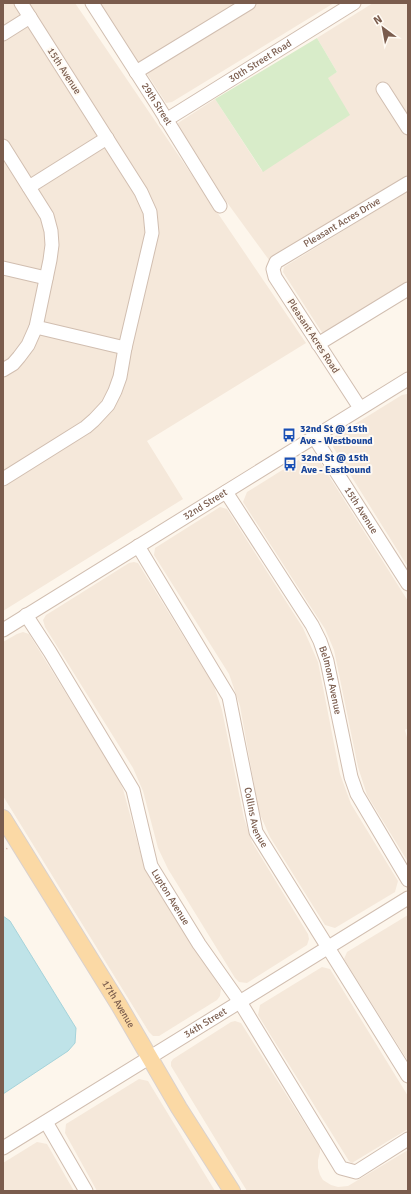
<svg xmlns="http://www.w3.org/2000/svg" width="411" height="1194" font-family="Signika,sans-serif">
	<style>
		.residential { fill: #f5e8da }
		.green { fill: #d8ecc9 }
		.water { fill: #bfe3e8; stroke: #a5d3da }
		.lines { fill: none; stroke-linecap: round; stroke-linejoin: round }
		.minor-casing { stroke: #d1beb0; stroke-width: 15 }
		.major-casing { stroke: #dad1cd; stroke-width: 18 }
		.path { stroke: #d9b8a5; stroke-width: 1.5; stroke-dasharray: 1 3; stroke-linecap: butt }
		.minor { stroke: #fff; stroke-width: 13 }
		.major { stroke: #fbd9a5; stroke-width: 16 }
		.labels { text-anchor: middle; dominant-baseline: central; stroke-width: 4; stroke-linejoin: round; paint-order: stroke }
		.street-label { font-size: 10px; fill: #7a5c4d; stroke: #fffaf3 }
		.transit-label { font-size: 10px; font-weight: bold; fill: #164399; stroke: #fffaf3; text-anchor: start }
	</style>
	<rect width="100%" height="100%" fill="#fdf6ec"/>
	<g class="residential">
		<path d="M 3,3 L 75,3 L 306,343 L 147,441 L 183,499 L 3,611 Z"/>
		<path d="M 99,3 L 334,3 L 172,102 L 166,103 L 140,63 L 138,64 Z"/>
		<path d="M 373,3 L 408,3 L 408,175 L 269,260 L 223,197 L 177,128 L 178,123 L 215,99 L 262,171 L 327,78 L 337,72 L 317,38 Z"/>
		<path d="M 408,191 L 408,283 L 323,334 L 283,272 L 284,267 Z"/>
		<path d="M 407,394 L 408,394 L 408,567 L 333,447 L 334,437 L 402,395 Z"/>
		<path d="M 308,454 L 317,457 L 408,601 L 408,728 L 405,730 L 408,741 L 408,862 L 367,795 L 358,767 L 334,650 L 325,629 L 243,502 L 247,492 Z"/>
		<path d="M 220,507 L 227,509 L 303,628 L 318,662 L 340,774 L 351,804 L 398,881 L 395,892 L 335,928 L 325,925 L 270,837 L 259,812 L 240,706 L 229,674 L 154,555 L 155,548 Z"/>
		<path d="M 134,562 L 138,563 L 214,686 L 222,710 L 244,818 L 252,842 L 308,934 L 309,939 L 307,945 L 247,983 L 239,982 L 235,978 L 168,869 L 158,848 L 143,791 L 133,768 L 45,627 L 43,620 L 46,615 L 129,563 Z"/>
		<path d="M 23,632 L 29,634 L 117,776 L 123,789 L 142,859 L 149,872 L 221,989 L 220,996 L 217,1000 L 159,1036 L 153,1036 L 149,1032 L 3,796 L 3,642 L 17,634 Z"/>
		<path d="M 408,915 L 408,1061 L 344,959 L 347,952 Z"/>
		<path d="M 322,967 L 330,969 L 408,1096 L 408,1129 L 352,1163 L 349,1161 L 258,1015 L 260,1005 Z"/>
		<path d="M 235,1021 L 241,1023 L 320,1148 L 320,1152 L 318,1160 L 318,1168 L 320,1175 L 323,1180 L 331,1185 L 338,1187 L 348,1186 L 408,1150 L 408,1191 L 247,1191 L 171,1066 L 171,1062 L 173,1059 L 231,1022 Z"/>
		<path d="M 139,1079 L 148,1081 L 215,1191 L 97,1191 L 65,1133 L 66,1124 Z"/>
		<path d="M 37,1142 L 47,1144 L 74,1191 L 3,1191 L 3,1163 Z"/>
	</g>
	<path class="green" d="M 317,38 L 337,72 L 328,78 L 350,115 L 263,172 L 215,99 Z"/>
	<path class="water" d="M 3,916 L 10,921 L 76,1028 L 75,1043 L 68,1051 L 3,1094 Z"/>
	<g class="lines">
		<g class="minor-casing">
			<g id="minor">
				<path id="s1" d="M 92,3 L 158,106 L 220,206"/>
				<path d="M 3,34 L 30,17"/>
				<path d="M 136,72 L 249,3"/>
				<path d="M 383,89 L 408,128"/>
				<path id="s2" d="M 166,120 L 354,3"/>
				<path d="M 3,146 L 47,216 L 51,231 L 52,245 L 50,260 L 36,327 L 28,345 L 19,357 L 13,364 L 3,370"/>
				<path d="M 29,187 L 107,138"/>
				<path d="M 3,268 L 46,278"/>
				<path d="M 36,327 L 125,348"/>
				<path d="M 318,344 L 408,289"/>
				<path id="s3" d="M 360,408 L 275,277 L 273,269 L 276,262 L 408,183"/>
				<path id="s4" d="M 314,437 L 408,584"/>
				<path d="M 3,479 L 86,427 L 94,420 L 108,405 L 115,391 L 120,377 L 125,348 L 152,233 L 150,212 L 141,192 L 21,3"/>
				<path id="s5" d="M 226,492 L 312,625 L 320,641 L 327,661 L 351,777 L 357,794 L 408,880"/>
				<path id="s6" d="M 138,546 L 229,697 L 256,832 L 408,1076"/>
				<path id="s7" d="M 26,615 L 50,652 L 133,790 L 151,866 L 199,944 L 240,1002 L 341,1168 L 356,1172 L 408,1139"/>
				<path id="s8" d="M 3,630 L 408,379"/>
				<path d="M 46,1122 L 86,1191"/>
				<path id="s9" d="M 3,1148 L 408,898"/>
			</g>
		</g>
		<g class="major-casing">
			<g id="major">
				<path id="s10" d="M 3,818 L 119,1005 L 179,1108 L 232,1191"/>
			</g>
		</g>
		<path class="path" d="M 3,851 L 8,848"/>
		<use href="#minor" class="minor"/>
		<use href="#major" class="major"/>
	</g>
	<defs>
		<g id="bus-bare" transform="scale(1.08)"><path d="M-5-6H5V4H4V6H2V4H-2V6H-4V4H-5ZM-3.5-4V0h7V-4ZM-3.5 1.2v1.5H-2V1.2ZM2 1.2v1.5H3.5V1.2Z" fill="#1a4fb4" stroke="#fffaf3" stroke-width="2.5" paint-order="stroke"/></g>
	</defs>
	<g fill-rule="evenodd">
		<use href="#bus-bare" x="289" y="435"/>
		<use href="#bus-bare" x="290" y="464"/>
	</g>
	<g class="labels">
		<g class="street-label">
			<text stroke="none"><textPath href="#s2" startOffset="111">30th Street Road</textPath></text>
			<text transform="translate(64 71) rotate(57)">15th Avenue</text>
			<text stroke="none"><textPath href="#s1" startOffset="120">29th Street</textPath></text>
			<text stroke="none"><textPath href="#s3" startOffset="249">Pleasant Acres Drive</textPath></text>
			<text transform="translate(313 336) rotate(57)">Pleasant Acres Road</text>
			<text stroke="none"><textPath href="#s8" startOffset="238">32nd Street</textPath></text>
			<text stroke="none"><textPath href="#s4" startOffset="87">15th Avenue</textPath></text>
			<text stroke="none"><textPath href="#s5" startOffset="217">Belmont Avenue</textPath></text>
			<text stroke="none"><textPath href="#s6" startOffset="300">Collins Avenue</textPath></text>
			<text stroke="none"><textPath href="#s7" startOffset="320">Lupton Avenue</textPath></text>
			<text stroke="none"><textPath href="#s10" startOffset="219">17th Avenue</textPath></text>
			<text stroke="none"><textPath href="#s9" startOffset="238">34th Street</textPath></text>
		</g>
		<g class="transit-label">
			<text x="300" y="429">32nd St @ 15th<tspan x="300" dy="12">Ave - Westbound</tspan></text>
			<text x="301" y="458">32nd St @ 15th<tspan x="301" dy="12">Ave - Eastbound</tspan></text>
		</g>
	</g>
	<rect width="411" height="1194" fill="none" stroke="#7a5c4d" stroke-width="8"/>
	<g transform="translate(383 28) rotate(328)" stroke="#fffaf3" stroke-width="3" paint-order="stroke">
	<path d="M0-3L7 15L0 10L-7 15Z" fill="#7a5c4d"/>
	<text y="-6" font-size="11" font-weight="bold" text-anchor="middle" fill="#7a5c4d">N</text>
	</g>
</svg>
